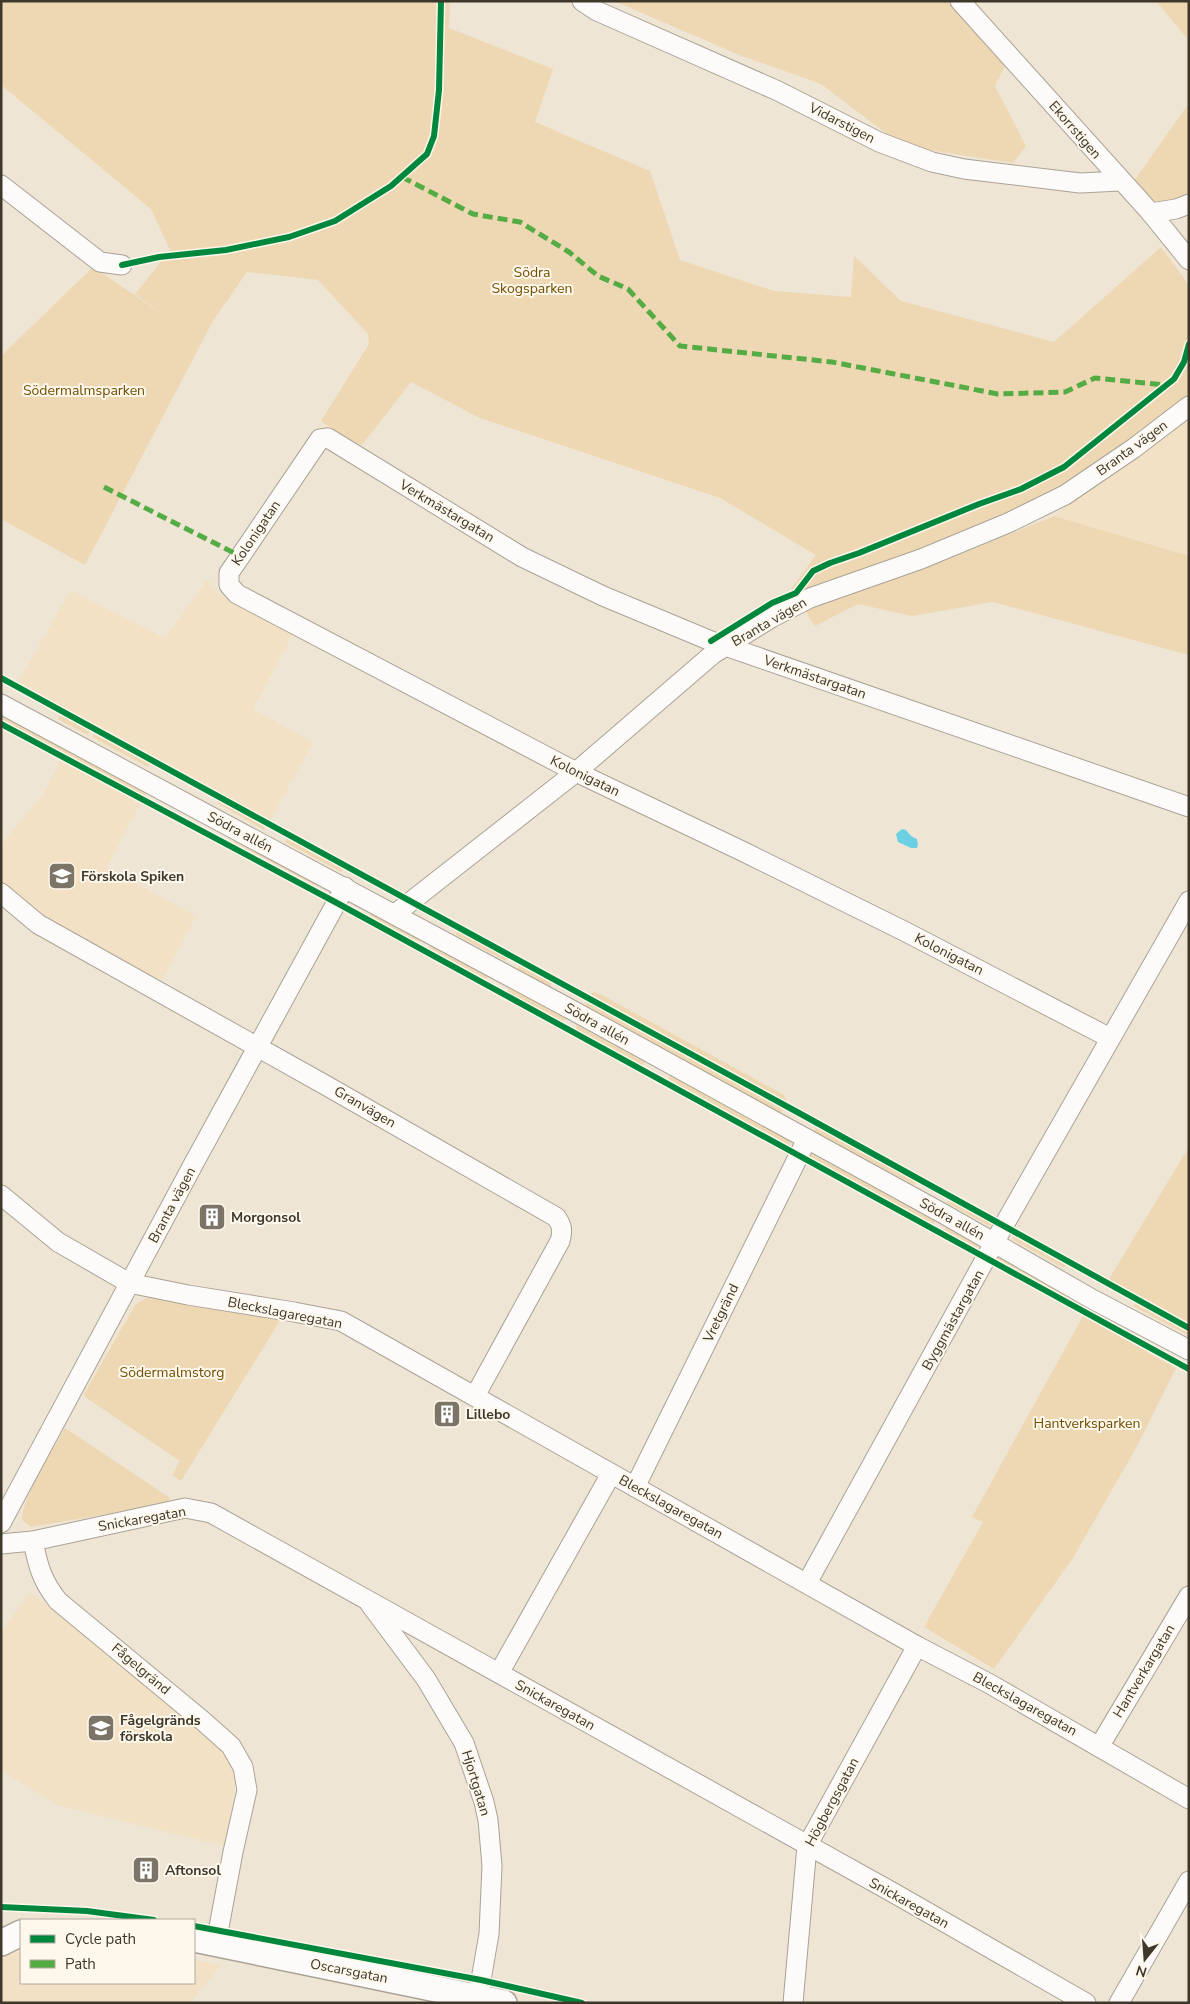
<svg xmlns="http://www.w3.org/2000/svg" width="1190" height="2004" font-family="'Nunito Sans',sans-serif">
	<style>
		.built { fill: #f2e1c5 }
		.green { fill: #eed8b3 }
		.water { fill: #6bd1e2 }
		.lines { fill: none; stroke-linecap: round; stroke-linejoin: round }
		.minor-casing { stroke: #aaa296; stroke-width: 21 }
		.major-casing { stroke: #aaa296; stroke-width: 28 }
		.minor { stroke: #fdfbf9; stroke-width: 19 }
		.major { stroke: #fdfbf9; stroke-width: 25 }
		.quiet { stroke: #55ac44; stroke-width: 5; stroke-dasharray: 10 5; stroke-linecap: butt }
		.cycleway-casing { stroke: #fef7eb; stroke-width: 9 }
		.cycleway { stroke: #00873e; stroke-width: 6 }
		.labels { text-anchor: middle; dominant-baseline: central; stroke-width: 4; stroke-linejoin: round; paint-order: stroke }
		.street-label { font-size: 14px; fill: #3e372b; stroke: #fef7eb }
		.park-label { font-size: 14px; fill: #704e00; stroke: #fef7eb }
		.poi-label { font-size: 14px; font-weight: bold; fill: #3e372b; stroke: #fef7eb; text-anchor: start }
	</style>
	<rect width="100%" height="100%" fill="#efe5d5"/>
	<g class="built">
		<path d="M 1189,417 L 1189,556 L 1054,516 L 1174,429 Z"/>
		<path d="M 206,581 L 210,581 L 210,586 L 223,597 L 293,634 L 253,709 L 313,742 L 270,821 L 18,682 L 71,590 L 165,638 Z"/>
		<path d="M 61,760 L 141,802 L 107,867 L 196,916 L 159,986 L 42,918 L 1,884 L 1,845 L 44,793 Z"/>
		<path d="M 30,1593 L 88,1634 L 228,1752 L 237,1775 L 224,1846 L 55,1804 L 1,1770 L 1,1632 Z"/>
		<path d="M 21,1951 L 21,1983 L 194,1983 L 194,1960 L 220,1966 L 190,2003 L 7,2003 L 1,2000 L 1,1957 Z"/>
	</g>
	<g class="green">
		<path d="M 1,1 L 450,1 L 449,28 L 553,69 L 535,122 L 650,171 L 680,260 L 774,291 L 851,297 L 854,256 L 901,301 L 1054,342 L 1161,247 L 1189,285 L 1189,395 L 1173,409 L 1061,487 L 1026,506 L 929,546 L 803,594 L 791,589 L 816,555 L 720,498 L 480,418 L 411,382 L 362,445 L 339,435 L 321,421 L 369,344 L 368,334 L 318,280 L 247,272 L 213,321 L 85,565 L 1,519 L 1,356 L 93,267 L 167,317 L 135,294 L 170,250 L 151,209 L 1,85 Z"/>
		<path d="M 614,1 L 949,1 L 966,16 L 1007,62 L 995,86 L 1026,146 L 1013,163 L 929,150 L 887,134 L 821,84 L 742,56 Z"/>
		<path d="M 1156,1 L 1189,1 L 1189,41 Z"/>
		<path d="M 1189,103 L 1189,195 L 1174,204 L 1148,200 L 1132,184 Z"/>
		<path d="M 1054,516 L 1189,556 L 1189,655 L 993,602 L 912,616 L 858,604 L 815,626 L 806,613 L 811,607 L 944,561 Z"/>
		<path d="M 62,713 L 91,729 L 88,735 L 58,719 Z"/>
		<path d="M 1,714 L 147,791 L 145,796 L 1,719 Z"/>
		<path d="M 96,731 L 151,761 L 148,767 L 92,737 Z"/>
		<path d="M 219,801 L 266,826 L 264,830 L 217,803 Z"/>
		<path d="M 288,837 L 344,868 L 341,872 L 285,842 Z"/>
		<path d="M 236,838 L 311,878 L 318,887 L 233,842 Z"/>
		<path d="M 372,912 L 421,938 L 419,942 L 370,916 Z"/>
		<path d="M 457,929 L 509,957 L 506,961 L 456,935 Z"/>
		<path d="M 432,944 L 489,975 L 486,979 L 429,948 Z"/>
		<path d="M 520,964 L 553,981 L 550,987 L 518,969 Z"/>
		<path d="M 509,987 L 566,1018 L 563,1022 L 507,992 Z"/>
		<path d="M 594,992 L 602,995 L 784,1095 L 787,1102 L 590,994 Z"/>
		<path d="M 586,1000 L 784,1109 L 780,1113 L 586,1006 Z"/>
		<path d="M 577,1025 L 645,1062 L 642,1066 L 575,1029 Z"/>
		<path d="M 671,1076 L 790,1141 L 790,1146 L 667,1079 Z"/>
		<path d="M 815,1127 L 917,1182 L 914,1185 L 815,1132 Z"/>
		<path d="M 1189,1147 L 1189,1323 L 1109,1279 Z"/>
		<path d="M 810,1153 L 935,1221 L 934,1227 L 806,1155 Z"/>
		<path d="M 950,1198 L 994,1223 L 989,1226 L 947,1203 Z"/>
		<path d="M 947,1226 L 977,1242 L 978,1250 L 944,1231 Z"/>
		<path d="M 1013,1234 L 1067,1264 L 1064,1268 L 1013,1240 Z"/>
		<path d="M 1001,1257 L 1086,1303 L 1084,1308 L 995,1260 Z"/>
		<path d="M 148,1297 L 281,1319 L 181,1481 L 172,1475 L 180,1461 L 85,1397 L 84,1394 L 135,1305 Z"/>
		<path d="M 1135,1303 L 1189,1332 L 1189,1336 L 1133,1306 Z"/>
		<path d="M 1083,1316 L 1176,1368 L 1136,1448 L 1073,1558 L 994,1669 L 924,1627 L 983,1522 L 972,1517 Z"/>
		<path d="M 65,1428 L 170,1498 L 166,1504 L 31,1527 L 22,1520 C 22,1496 53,1451 65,1428 Z"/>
	</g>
	<path class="water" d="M 902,829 L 906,830 L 911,836 L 917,839 L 918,844 L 917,848 L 911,848 L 898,842 L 896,834 Z"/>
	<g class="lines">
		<g class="minor-casing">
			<g id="minor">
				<path d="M 582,1 L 597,11 L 778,91 L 879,142 L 932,162 L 964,169 L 1080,183 L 1120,181"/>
				<path d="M 960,1 L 1151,213 L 1189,260"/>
				<path d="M 1,185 L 100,262 L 122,265"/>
				<path d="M 1151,213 L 1176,209 L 1189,204"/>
				<path d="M 1,704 L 572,1010 L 942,1213 L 1092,1299 L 1189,1350"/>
				<path d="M 1,893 L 38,924 L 327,1086 L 556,1217 C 562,1225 563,1231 560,1241 L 475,1396"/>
				<path d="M 395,914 L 576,772 L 713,654 L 771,618 L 810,598 L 921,559 L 1008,523 L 1065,495 L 1134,448 L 1189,406"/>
				<path d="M 1110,1038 L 904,931 L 742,851 L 576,772 L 237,594 L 229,585 L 229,573 L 320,439 L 328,438 L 522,557 L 603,596 L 711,641 L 1189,807"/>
				<path d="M 1,1195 L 58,1242 L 129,1283 L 188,1295 L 294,1312 L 341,1321 L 917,1646 L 990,1684 L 1189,1799"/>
				<path d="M 635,1487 L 807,1139"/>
				<path d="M 1,1523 L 194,1163 L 345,887"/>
				<path d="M 33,1541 C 38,1566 42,1581 58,1601 L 203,1721 L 231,1746 L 243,1767 L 247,1790 L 233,1852 L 216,1943"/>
				<path d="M 1,1544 L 33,1541 L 185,1508 L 211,1513 L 892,1892 L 1086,2003"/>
				<path d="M 807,1583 L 1004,1225 L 1189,901"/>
				<path d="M 370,1604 L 426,1679 L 464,1743 L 484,1802 L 488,1820 L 492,1866 L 489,1934 L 478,1997"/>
				<path d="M 499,1673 L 611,1474"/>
				<path d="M 1099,1747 L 1189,1596"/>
				<path d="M 793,2003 L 807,1846 L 917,1646"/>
				<path d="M 1119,2003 L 1189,1881"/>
			</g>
		</g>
		<g class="major-casing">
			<g id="major">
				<path d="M 194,1939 L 504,2003"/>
				<path d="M 1,1943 L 21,1933"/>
			</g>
		</g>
		<use href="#minor" class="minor"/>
		<use href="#major" class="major"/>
		<g class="quiet">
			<path d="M 402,177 L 473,214 L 520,222 L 569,252 L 598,276 L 628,289 L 680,346 L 832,362 L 998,394 L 1065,392 L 1095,378 L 1166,385"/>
			<path d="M 104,487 L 240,556"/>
		</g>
		<g class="cycleway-casing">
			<g id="cycleway">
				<path d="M 122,265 L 159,257 L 226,250 L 289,237 L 335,221 L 391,186 L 427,154 L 434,136 L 439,90 L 441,1"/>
				<path d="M 711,641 L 772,603 L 796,593 L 813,571 L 830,563 L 859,553 L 979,504 L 1021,489 L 1064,467 L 1174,379 L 1184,362 L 1189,344"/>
				<path d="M 1,678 L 799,1113 L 1189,1328"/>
				<path d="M 1,724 L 337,903 L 1189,1369"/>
				<path d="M 1,1907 L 87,1911 L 154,1920"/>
				<path d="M 194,1926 L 481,1980 L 582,2003"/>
			</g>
		</g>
		<use href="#cycleway" class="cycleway"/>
	</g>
	<defs>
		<g id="school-square" transform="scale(1.4375)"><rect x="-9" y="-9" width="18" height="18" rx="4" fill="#7c7466" stroke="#fef7eb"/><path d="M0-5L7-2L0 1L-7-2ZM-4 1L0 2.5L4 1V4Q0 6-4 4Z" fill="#fff"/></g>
		<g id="building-square" transform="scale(1.4375)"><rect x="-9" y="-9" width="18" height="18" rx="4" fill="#7c7466" stroke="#fef7eb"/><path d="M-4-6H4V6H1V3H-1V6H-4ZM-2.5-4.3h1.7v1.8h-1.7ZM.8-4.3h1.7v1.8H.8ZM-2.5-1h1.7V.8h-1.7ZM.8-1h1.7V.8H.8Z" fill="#fff"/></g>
	</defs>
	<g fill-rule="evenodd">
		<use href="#school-square" x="62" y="876"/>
		<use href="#building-square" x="212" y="1217"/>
		<use href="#building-square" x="447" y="1414"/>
		<use href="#school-square" x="101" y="1728"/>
		<use href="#building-square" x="146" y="1870"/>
	</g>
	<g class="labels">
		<g class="street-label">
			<text transform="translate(842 123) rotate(27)">Vidarstigen</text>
			<text transform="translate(1075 130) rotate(49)">Ekorrstigen</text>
			<text transform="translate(1132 448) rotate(-36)">Branta vägen</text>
			<text transform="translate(447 511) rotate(31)">Verkmästargatan</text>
			<text transform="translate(256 533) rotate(-56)">Kolonigatan</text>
			<text transform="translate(769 622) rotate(-30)">Branta vägen</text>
			<text transform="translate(815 677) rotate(19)">Verkmästargatan</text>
			<text transform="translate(585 776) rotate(26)">Kolonigatan</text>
			<text transform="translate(240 832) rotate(28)">Södra allén</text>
			<text transform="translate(949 954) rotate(27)">Kolonigatan</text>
			<text transform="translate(597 1024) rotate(29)">Södra allén</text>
			<text transform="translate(365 1107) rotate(30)">Granvägen</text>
			<text transform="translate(172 1205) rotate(-62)">Branta vägen</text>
			<text transform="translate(952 1219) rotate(29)">Södra allén</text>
			<text transform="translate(285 1313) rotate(11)">Bleckslagaregatan</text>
			<text transform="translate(721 1313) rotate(-64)">Vretgränd</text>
			<text transform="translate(953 1320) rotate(-61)">Byggmästargatan</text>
			<text transform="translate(671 1507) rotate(29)">Bleckslagaregatan</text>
			<text transform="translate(142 1519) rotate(-10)">Snickaregatan</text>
			<text transform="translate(141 1669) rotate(40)">Fågelgränd</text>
			<text transform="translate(1144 1671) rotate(-59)">Hantverkargatan</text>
			<text transform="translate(1025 1704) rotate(29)">Bleckslagaregatan</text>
			<text transform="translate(555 1705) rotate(29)">Snickaregatan</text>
			<text transform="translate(476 1783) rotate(73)">Hjortgatan</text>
			<text transform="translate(832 1802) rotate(-62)">Högbergsgatan</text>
			<text transform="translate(909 1903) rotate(29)">Snickaregatan</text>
			<text transform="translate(349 1971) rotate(11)">Oscarsgatan</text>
		</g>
		<g class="park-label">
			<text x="532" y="272">Södra<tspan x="532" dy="16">Skogsparken</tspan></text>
			<text x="84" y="390">Södermalmsparken</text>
			<text x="172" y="1372">Södermalmstorg</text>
			<text x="1087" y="1423">Hantverksparken</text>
		</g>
		<g class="poi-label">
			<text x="81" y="876">Förskola Spiken</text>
			<text x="231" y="1217">Morgonsol</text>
			<text x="466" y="1414">Lillebo</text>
			<text x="120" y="1720">Fågelgränds<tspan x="120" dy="16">förskola</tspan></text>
			<text x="165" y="1870">Aftonsol</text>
		</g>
	</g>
	<rect width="1190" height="2004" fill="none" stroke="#3e372b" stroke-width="5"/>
	<rect x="20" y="1919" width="175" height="65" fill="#fef7eb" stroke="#b1aa9e"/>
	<rect x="30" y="1935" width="25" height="8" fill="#00873e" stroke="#b1aa9e"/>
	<text x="65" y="1944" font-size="15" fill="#3e372b">Cycle path</text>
	<rect x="30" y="1960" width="25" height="8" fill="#55ac44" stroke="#b1aa9e"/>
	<text x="65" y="1969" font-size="15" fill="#3e372b">Path</text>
	<g transform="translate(1145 1959) rotate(197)" stroke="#fef7eb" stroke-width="4" paint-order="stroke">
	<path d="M0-4L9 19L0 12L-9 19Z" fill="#3e372b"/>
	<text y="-8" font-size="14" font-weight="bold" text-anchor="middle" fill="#3e372b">N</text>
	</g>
</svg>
